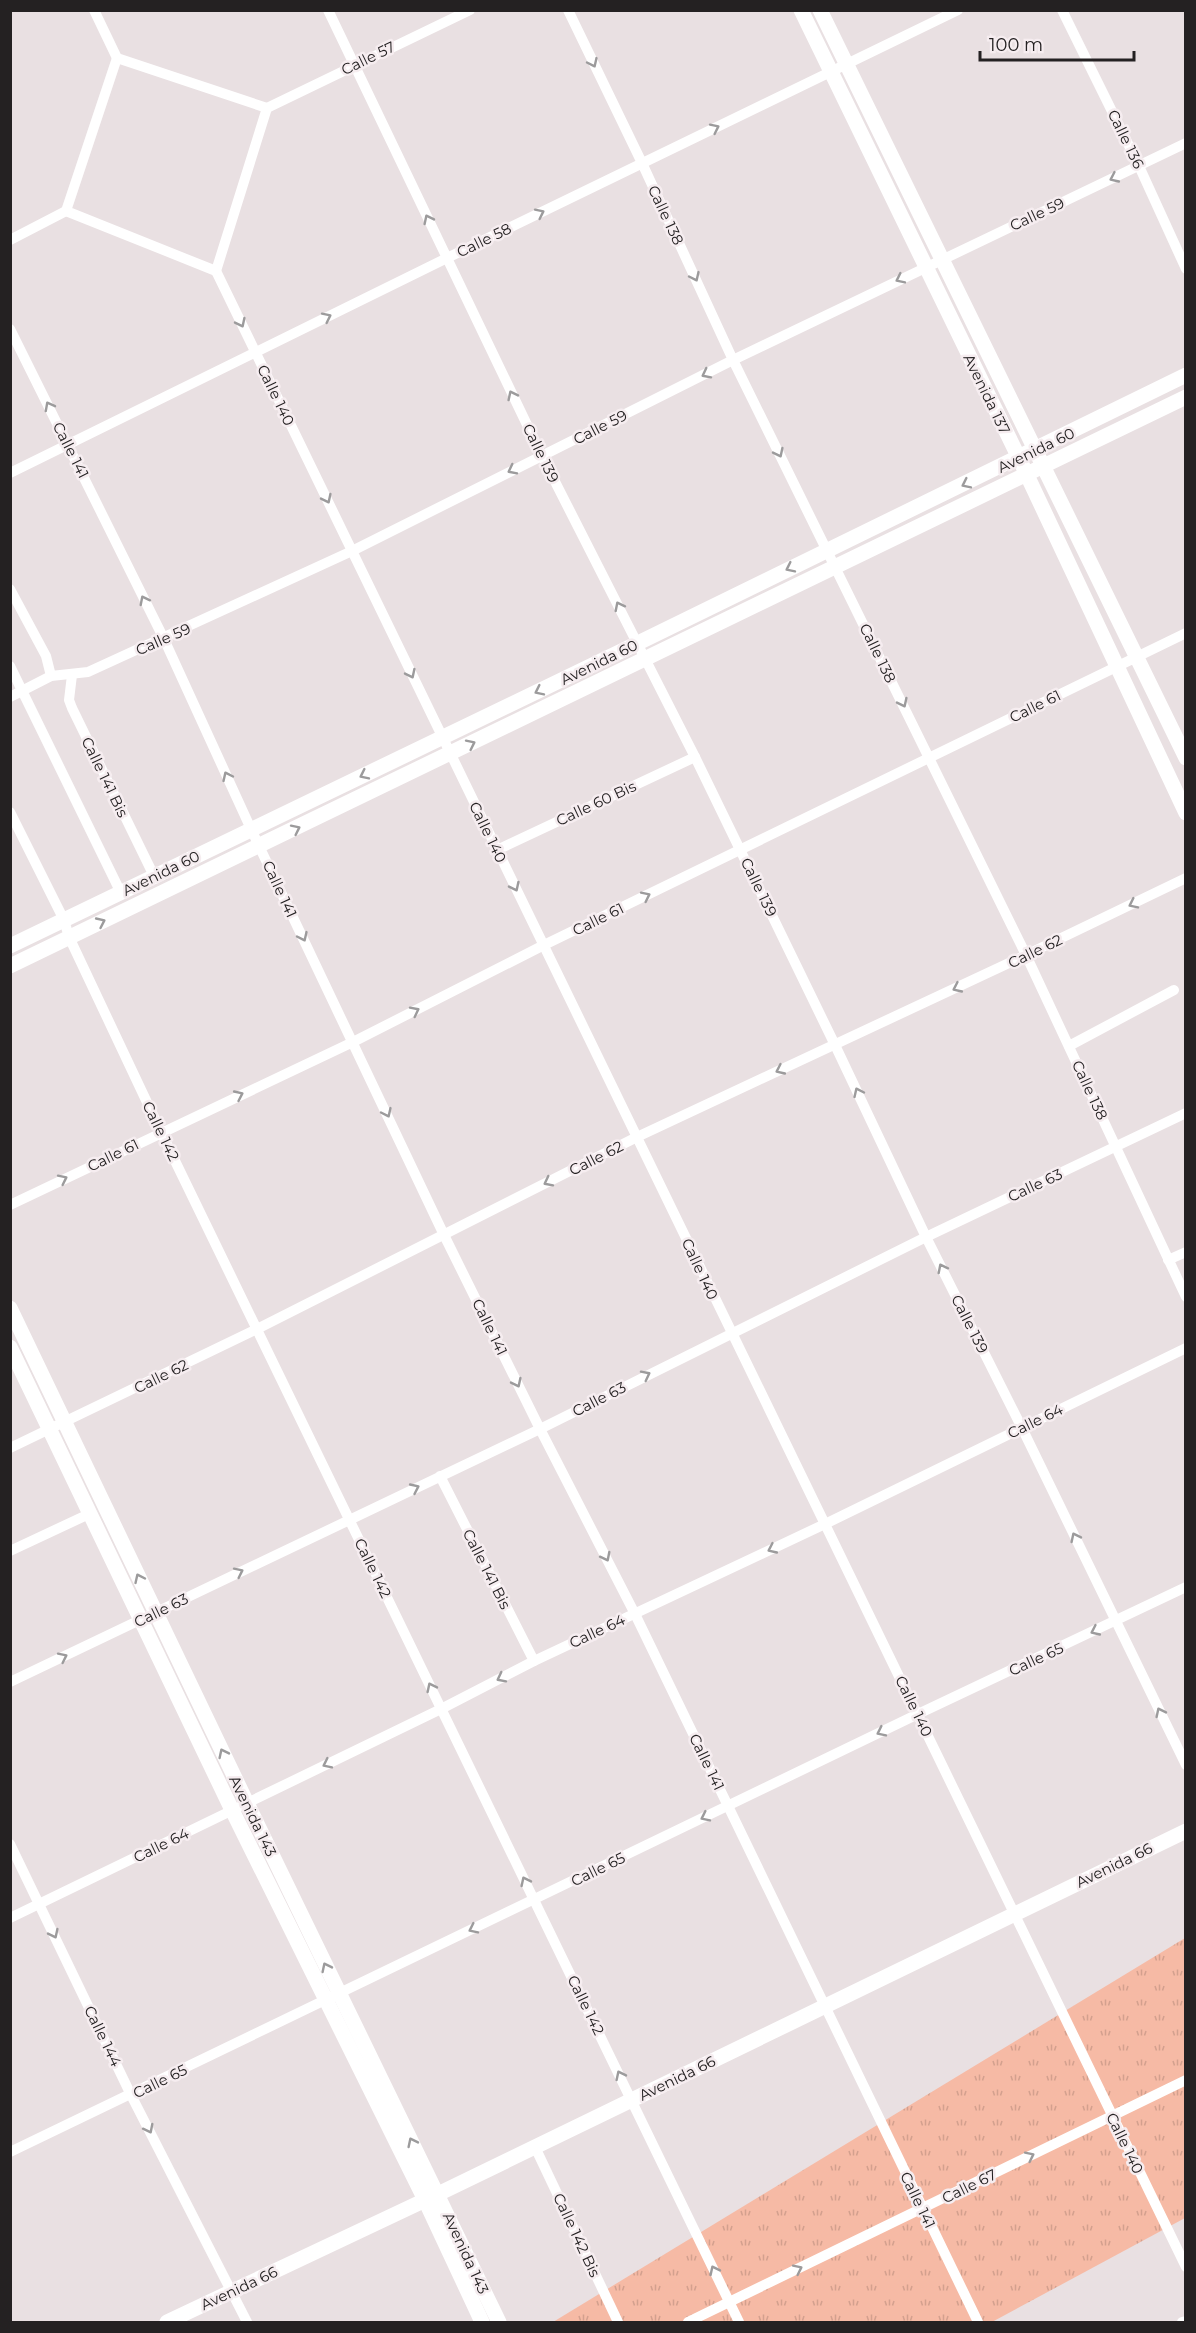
<svg xmlns="http://www.w3.org/2000/svg" width="1196" height="2333" font-family="Montserrat,sans-serif">
	<style>
		.park { fill: url(#park-tufts) }
		.lines { fill: none; stroke-linecap: round; stroke-linejoin: round }
		.minor { stroke: #fff; stroke-width: 10 }
		.secondary { stroke: #fff; stroke-width: 15 }
		.oneway { stroke: #9c9b9c }
		.labels { text-anchor: middle; dominant-baseline: central; stroke-width: 5; stroke-linejoin: round; paint-order: stroke }
		.street-label { font-size: 15px; fill: #242122; stroke: #f6edf0 }
	</style>
	<defs>
		<pattern id="park-tufts" width="24" height="20" patternUnits="userSpaceOnUse" patternTransform="scale(1.5)"><rect width="24" height="20" fill="#f6baa5"/><path d="M3 7l-1-3M5 7V3M7 7l1-3M15 17l-1-3M17 17v-4M19 17l1-3" fill="none" stroke="#d3a08e"/></pattern>
	</defs>
	<rect width="100%" height="100%" fill="#e9e0e2"/>
	<path class="park" d="M 1185,1938 L 1185,2218 L 992,2322 L 553,2322 Z"/>
	<g class="lines">
		<g class="minor">
			<path d="M 94,10 L 117,58"/>
			<path d="M 328,10 L 542,456 L 695,757 L 835,1045 L 926,1237 L 1022,1428 L 1186,1765"/>
			<path d="M 568,10 L 642,163 L 733,360 L 1026,955 L 1186,1297"/>
			<path d="M 1062,10 L 1139,166 L 1186,269"/>
			<path d="M 117,58 L 66,211 L 216,271"/>
			<path d="M 117,58 L 267,108"/>
			<path d="M 267,108 L 470,10"/>
			<path d="M 10,240 L 66,211"/>
			<path d="M 216,271 L 1186,2267"/>
			<path d="M 216,271 L 267,108"/>
			<path d="M 10,329 L 164,639 L 251,829 L 444,1235 L 540,1429 L 635,1614 L 978,2322"/>
			<path d="M 10,473 L 447,258 L 958,10"/>
			<path d="M 10,589 L 46,656 L 51,676"/>
			<path d="M 10,666 L 121,893"/>
			<path d="M 72,675 L 69,700 L 72,708 L 154,876"/>
			<path d="M 10,697 L 51,676 L 88,672 L 352,551 L 733,360 L 1186,143"/>
			<path d="M 10,812 L 64,920 L 69,937 L 161,1132 L 739,2322"/>
			<path d="M 497,850 L 695,757"/>
			<path d="M 1069,1046 L 1174,990"/>
			<path d="M 10,1205 L 353,1042 L 544,945 L 1186,633"/>
			<path d="M 1168,1260 L 1186,1252"/>
			<path d="M 10,1448 L 257,1329 L 637,1137 L 1026,955 L 1186,878"/>
			<path d="M 440,1476 L 534,1661"/>
			<path d="M 10,1551 L 89,1514"/>
			<path d="M 10,1682 L 540,1429 L 926,1237 L 1186,1113"/>
			<path d="M 10,1844 L 131,2095 L 247,2322"/>
			<path d="M 10,1918 L 441,1709 L 534,1661 L 825,1524 L 1186,1348"/>
			<path d="M 535,2147 L 618,2322"/>
			<path d="M 10,2152 L 918,1714 L 1186,1587"/>
			<path d="M 688,2322 L 1186,2080"/>
			<path d="M 1182,2322 L 1186,2321"/>
		</g>
		<g class="secondary">
			<path d="M 801,10 L 1019,458 L 1186,813"/>
			<path d="M 820,10 L 1186,758"/>
			<path d="M 10,946 L 638,643 L 1186,375"/>
			<path d="M 10,966 L 1186,397"/>
			<path d="M 10,1308 L 247,1803 L 499,2322"/>
			<path d="M 10,1347 L 232,1810 L 425,2200 L 482,2322"/>
			<path d="M 167,2322 L 438,2194 L 1186,1831"/>
		</g>
	</g>
	<defs><path id="oneway-chevron" d="M-2-3.5L2.5 0L-2 3.5" fill="none" stroke-width="1.6" stroke-linecap="round" stroke-linejoin="round" transform="scale(1.5)"/></defs>
	<g class="oneway">
		<use href="#oneway-chevron" transform="translate(593 63) rotate(65)"/>
		<use href="#oneway-chevron" transform="translate(715 128) rotate(-26)"/>
		<use href="#oneway-chevron" transform="translate(1114 178) rotate(155)"/>
		<use href="#oneway-chevron" transform="translate(540 213) rotate(-26)"/>
		<use href="#oneway-chevron" transform="translate(428 219) rotate(-116)"/>
		<use href="#oneway-chevron" transform="translate(695 277) rotate(65)"/>
		<use href="#oneway-chevron" transform="translate(900 279) rotate(154)"/>
		<use href="#oneway-chevron" transform="translate(327 317) rotate(-26)"/>
		<use href="#oneway-chevron" transform="translate(241 323) rotate(64)"/>
		<use href="#oneway-chevron" transform="translate(706 374) rotate(153)"/>
		<use href="#oneway-chevron" transform="translate(512 395) rotate(-116)"/>
		<use href="#oneway-chevron" transform="translate(49 406) rotate(-118)"/>
		<use href="#oneway-chevron" transform="translate(779 453) rotate(64)"/>
		<use href="#oneway-chevron" transform="translate(512 470) rotate(153)"/>
		<use href="#oneway-chevron" transform="translate(966 484) rotate(154)"/>
		<use href="#oneway-chevron" transform="translate(327 499) rotate(64)"/>
		<use href="#oneway-chevron" transform="translate(790 568) rotate(154)"/>
		<use href="#oneway-chevron" transform="translate(144 600) rotate(-117)"/>
		<use href="#oneway-chevron" transform="translate(619 606) rotate(-117)"/>
		<use href="#oneway-chevron" transform="translate(411 674) rotate(64)"/>
		<use href="#oneway-chevron" transform="translate(539 691) rotate(154)"/>
		<use href="#oneway-chevron" transform="translate(903 703) rotate(64)"/>
		<use href="#oneway-chevron" transform="translate(471 744) rotate(-26)"/>
		<use href="#oneway-chevron" transform="translate(364 775) rotate(154)"/>
		<use href="#oneway-chevron" transform="translate(227 776) rotate(-115)"/>
		<use href="#oneway-chevron" transform="translate(296 829) rotate(-26)"/>
		<use href="#oneway-chevron" transform="translate(515 887) rotate(64)"/>
		<use href="#oneway-chevron" transform="translate(646 896) rotate(-26)"/>
		<use href="#oneway-chevron" transform="translate(1133 904) rotate(154)"/>
		<use href="#oneway-chevron" transform="translate(101 922) rotate(-25)"/>
		<use href="#oneway-chevron" transform="translate(303 937) rotate(65)"/>
		<use href="#oneway-chevron" transform="translate(957 988) rotate(155)"/>
		<use href="#oneway-chevron" transform="translate(415 1011) rotate(-27)"/>
		<use href="#oneway-chevron" transform="translate(780 1070) rotate(155)"/>
		<use href="#oneway-chevron" transform="translate(858 1092) rotate(-115)"/>
		<use href="#oneway-chevron" transform="translate(239 1095) rotate(-25)"/>
		<use href="#oneway-chevron" transform="translate(387 1113) rotate(65)"/>
		<use href="#oneway-chevron" transform="translate(63 1179) rotate(-26)"/>
		<use href="#oneway-chevron" transform="translate(548 1182) rotate(153)"/>
		<use href="#oneway-chevron" transform="translate(942 1268) rotate(-117)"/>
		<use href="#oneway-chevron" transform="translate(646 1375) rotate(-27)"/>
		<use href="#oneway-chevron" transform="translate(517 1383) rotate(64)"/>
		<use href="#oneway-chevron" transform="translate(415 1488) rotate(-25)"/>
		<use href="#oneway-chevron" transform="translate(1075 1537) rotate(-116)"/>
		<use href="#oneway-chevron" transform="translate(772 1549) rotate(155)"/>
		<use href="#oneway-chevron" transform="translate(606 1557) rotate(63)"/>
		<use href="#oneway-chevron" transform="translate(239 1572) rotate(-26)"/>
		<use href="#oneway-chevron" transform="translate(139 1578) rotate(-115)"/>
		<use href="#oneway-chevron" transform="translate(1095 1631) rotate(155)"/>
		<use href="#oneway-chevron" transform="translate(63 1657) rotate(-26)"/>
		<use href="#oneway-chevron" transform="translate(501 1678) rotate(153)"/>
		<use href="#oneway-chevron" transform="translate(431 1687) rotate(-116)"/>
		<use href="#oneway-chevron" transform="translate(1160 1712) rotate(-116)"/>
		<use href="#oneway-chevron" transform="translate(881 1732) rotate(154)"/>
		<use href="#oneway-chevron" transform="translate(223 1753) rotate(-116)"/>
		<use href="#oneway-chevron" transform="translate(327 1764) rotate(154)"/>
		<use href="#oneway-chevron" transform="translate(705 1817) rotate(154)"/>
		<use href="#oneway-chevron" transform="translate(525 1881) rotate(-116)"/>
		<use href="#oneway-chevron" transform="translate(473 1929) rotate(154)"/>
		<use href="#oneway-chevron" transform="translate(54 1934) rotate(64)"/>
		<use href="#oneway-chevron" transform="translate(326 1967) rotate(-116)"/>
		<use href="#oneway-chevron" transform="translate(620 2075) rotate(-116)"/>
		<use href="#oneway-chevron" transform="translate(149 2129) rotate(63)"/>
		<use href="#oneway-chevron" transform="translate(412 2142) rotate(-116)"/>
		<use href="#oneway-chevron" transform="translate(1030 2156) rotate(-26)"/>
		<use href="#oneway-chevron" transform="translate(798 2269) rotate(-26)"/>
		<use href="#oneway-chevron" transform="translate(714 2270) rotate(-116)"/>
	</g>
	<g class="labels">
		<g class="street-label">
			<text transform="translate(368 58) rotate(-26)">Calle 57</text>
			<text transform="translate(1126 139) rotate(64)">Calle 136</text>
			<text transform="translate(1037 214) rotate(-25)">Calle 59</text>
			<text transform="translate(666 215) rotate(65)">Calle 138</text>
			<text transform="translate(484 240) rotate(-26)">Calle 58</text>
			<text transform="translate(987 394) rotate(64)">Avenida 137</text>
			<text transform="translate(276 395) rotate(64)">Calle 140</text>
			<text transform="translate(600 427) rotate(-27)">Calle 59</text>
			<text transform="translate(71 450) rotate(63)">Calle 141</text>
			<text transform="translate(1036 450) rotate(-26)">Avenida 60</text>
			<text transform="translate(541 453) rotate(64)">Calle 139</text>
			<text transform="translate(163 639) rotate(-24)">Calle 59</text>
			<text transform="translate(878 653) rotate(64)">Calle 138</text>
			<text transform="translate(599 662) rotate(-26)">Avenida 60</text>
			<text transform="translate(1035 706) rotate(-26)">Calle 61</text>
			<text transform="translate(105 777) rotate(64)">Calle 141 Bis</text>
			<text transform="translate(596 803) rotate(-25)">Calle 60 Bis</text>
			<text transform="translate(488 832) rotate(64)">Calle 140</text>
			<text transform="translate(161 873) rotate(-26)">Avenida 60</text>
			<text transform="translate(759 887) rotate(64)">Calle 139</text>
			<text transform="translate(280 889) rotate(65)">Calle 141</text>
			<text transform="translate(598 919) rotate(-26)">Calle 61</text>
			<text transform="translate(1035 951) rotate(-26)">Calle 62</text>
			<text transform="translate(1090 1090) rotate(65)">Calle 138</text>
			<text transform="translate(161 1131) rotate(64)">Calle 142</text>
			<text transform="translate(113 1155) rotate(-26)">Calle 61</text>
			<text transform="translate(596 1158) rotate(-27)">Calle 62</text>
			<text transform="translate(1035 1185) rotate(-25)">Calle 63</text>
			<text transform="translate(700 1269) rotate(65)">Calle 140</text>
			<text transform="translate(970 1324) rotate(63)">Calle 139</text>
			<text transform="translate(490 1327) rotate(64)">Calle 141</text>
			<text transform="translate(161 1376) rotate(-26)">Calle 62</text>
			<text transform="translate(599 1399) rotate(-27)">Calle 63</text>
			<text transform="translate(1035 1421) rotate(-26)">Calle 64</text>
			<text transform="translate(373 1568) rotate(64)">Calle 142</text>
			<text transform="translate(487 1569) rotate(63)">Calle 141 Bis</text>
			<text transform="translate(161 1610) rotate(-26)">Calle 63</text>
			<text transform="translate(597 1631) rotate(-25)">Calle 64</text>
			<text transform="translate(1036 1659) rotate(-25)">Calle 65</text>
			<text transform="translate(914 1706) rotate(64)">Calle 140</text>
			<text transform="translate(707 1762) rotate(64)">Calle 141</text>
			<text transform="translate(253 1816) rotate(64)">Avenida 143</text>
			<text transform="translate(161 1845) rotate(-26)">Calle 64</text>
			<text transform="translate(1114 1865) rotate(-26)">Avenida 66</text>
			<text transform="translate(598 1869) rotate(-26)">Calle 65</text>
			<text transform="translate(586 2005) rotate(64)">Calle 142</text>
			<text transform="translate(103 2036) rotate(64)">Calle 144</text>
			<text transform="translate(677 2078) rotate(-26)">Avenida 66</text>
			<text transform="translate(160 2081) rotate(-26)">Calle 65</text>
			<text transform="translate(1125 2143) rotate(64)">Calle 140</text>
			<text transform="translate(969 2186) rotate(-26)">Calle 67</text>
			<text transform="translate(918 2200) rotate(64)">Calle 141</text>
			<text transform="translate(577 2235) rotate(65)">Calle 142 Bis</text>
			<text transform="translate(466 2253) rotate(65)">Avenida 143</text>
			<text transform="translate(239 2288) rotate(-25)">Avenida 66</text>
		</g>
	</g>
	<rect width="1196" height="2333" fill="none" stroke="#242122" stroke-width="24"/>
	<path d="M980 51v9h154v-9" fill="none" stroke="#242122" stroke-width="3"/>
	<text x="989" y="51" font-size="18" fill="#242122" stroke="#f6edf0" stroke-width="4.5" paint-order="stroke">100 m</text>
</svg>
